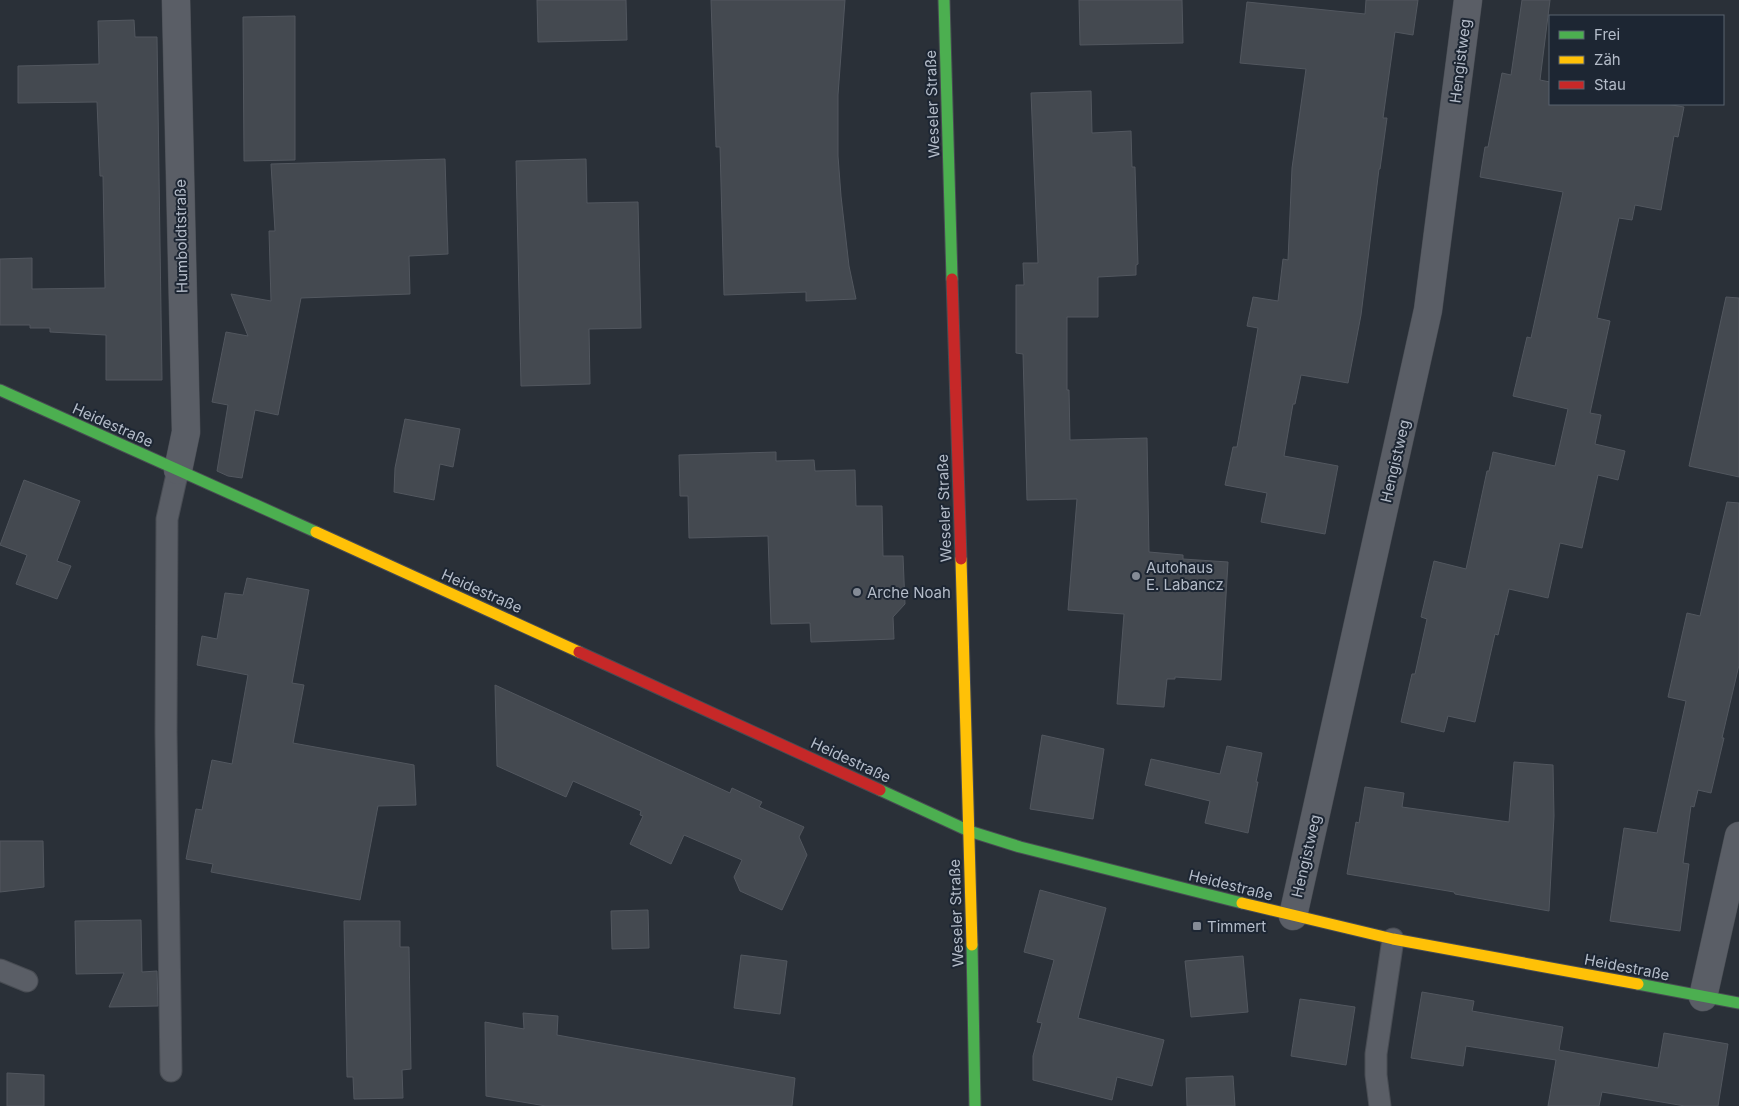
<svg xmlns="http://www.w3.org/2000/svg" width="1739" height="1106" font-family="Inter,sans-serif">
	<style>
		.building { fill: #444950; stroke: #52575f }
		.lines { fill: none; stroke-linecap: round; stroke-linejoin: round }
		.lane-casing { stroke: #484c53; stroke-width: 23 }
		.street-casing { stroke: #484c53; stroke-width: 29 }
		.fast-casing { stroke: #484c53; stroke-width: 13 }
		.slow-casing { stroke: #484c53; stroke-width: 13 }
		.jam-casing { stroke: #484c53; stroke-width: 13 }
		.lane { stroke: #5a5e66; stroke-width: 21 }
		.street { stroke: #5a5e66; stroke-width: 28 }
		.fast { stroke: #4caf50; stroke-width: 11 }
		.slow { stroke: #ffc107; stroke-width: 11 }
		.jam { stroke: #c62828; stroke-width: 11 }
		.poi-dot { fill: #848b96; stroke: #1d2633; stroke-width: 2 }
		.labels { text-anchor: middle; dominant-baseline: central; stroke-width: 4; stroke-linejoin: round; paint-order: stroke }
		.street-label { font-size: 15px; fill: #b4bcc9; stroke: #1d2633 }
		.poi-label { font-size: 15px; fill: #b4bcc9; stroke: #1d2633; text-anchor: start }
	</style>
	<rect width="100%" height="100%" fill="#2a3038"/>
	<g class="building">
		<path d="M 537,0 L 626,0 L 627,40 L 538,42 Z"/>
		<path d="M 711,0 L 845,0 L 838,95 L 838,156 L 841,196 L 849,266 L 856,299 L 806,301 L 806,292 L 724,295 L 720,147 L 716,147 Z"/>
		<path d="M 1079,0 L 1182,0 L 1183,43 L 1080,45 Z"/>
		<path d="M 1366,0 L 1418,0 L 1413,35 L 1395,32 L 1383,118 L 1387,118 L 1380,169 L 1379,169 L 1361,315 L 1348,383 L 1301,375 L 1295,404 L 1293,404 L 1284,456 L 1338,466 L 1325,534 L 1261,522 L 1267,493 L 1225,485 L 1233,447 L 1237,447 L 1258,328 L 1247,326 L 1253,297 L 1278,301 L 1283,259 L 1288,260 L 1292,168 L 1306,69 L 1240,63 L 1247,2 L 1365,14 Z"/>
		<path d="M 1522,0 L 1550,0 L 1540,80 L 1550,82 L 1550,104 L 1666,104 L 1684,107 L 1678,137 L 1674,136 L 1661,210 L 1635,205 L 1632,220 L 1619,218 L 1597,318 L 1610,321 L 1590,413 L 1601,415 L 1595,444 L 1625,451 L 1618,480 L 1598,475 L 1582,548 L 1560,543 L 1548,598 L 1509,589 L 1498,635 L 1495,634 L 1475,722 L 1448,716 L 1444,732 L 1401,722 L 1412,674 L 1415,674 L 1427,619 L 1421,617 L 1434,561 L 1466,569 L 1487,471 L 1489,471 L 1493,452 L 1555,466 L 1568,409 L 1513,396 L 1527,337 L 1531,338 L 1563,192 L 1480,177 L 1485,147 L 1488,147 L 1502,73 L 1511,75 Z"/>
		<path d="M 295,16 L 295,160 L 244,161 L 243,17 Z"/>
		<path d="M 134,20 L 135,37 L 157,37 L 162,380 L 106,380 L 106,335 L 50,332 L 50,328 L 30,328 L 30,325 L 0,325 L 0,259 L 32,258 L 32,289 L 105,288 L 103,176 L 100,176 L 97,102 L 18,103 L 18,66 L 99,64 L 98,21 Z"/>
		<path d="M 1091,91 L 1092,133 L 1131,131 L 1132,167 L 1135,167 L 1138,264 L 1136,265 L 1136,275 L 1098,277 L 1098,317 L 1067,317 L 1067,390 L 1069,390 L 1070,440 L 1147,438 L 1149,552 L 1183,555 L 1183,559 L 1228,562 L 1221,680 L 1175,677 L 1175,679 L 1167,679 L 1164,707 L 1117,704 L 1124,614 L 1068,610 L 1077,499 L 1027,500 L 1023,354 L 1016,353 L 1016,285 L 1024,285 L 1023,263 L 1038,263 L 1031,93 Z"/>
		<path d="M 445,159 L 448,254 L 409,256 L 410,294 L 301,298 L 278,415 L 255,410 L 242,478 L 228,476 L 217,471 L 228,405 L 212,402 L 226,332 L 248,336 L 231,294 L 271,301 L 269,231 L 275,231 L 271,164 Z"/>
		<path d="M 586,159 L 587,203 L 638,202 L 641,328 L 589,329 L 590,384 L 521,386 L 516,161 Z"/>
		<path d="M 1726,297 L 1739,298 L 1739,477 L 1689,466 Z"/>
		<path d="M 405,419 L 460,429 L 453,467 L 440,464 L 434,500 L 394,492 L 395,468 Z"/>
		<path d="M 776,452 L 776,461 L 814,460 L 815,471 L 855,470 L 856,506 L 882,506 L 883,556 L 903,556 L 905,604 L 893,617 L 894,639 L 811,642 L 810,623 L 771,624 L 768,536 L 689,538 L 688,496 L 680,496 L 679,455 Z"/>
		<path d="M 24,480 L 80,501 L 57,561 L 71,566 L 57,599 L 16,584 L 27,555 L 0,545 Z"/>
		<path d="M 1727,502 L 1739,503 L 1739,665 L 1722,738 L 1724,738 L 1711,793 L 1698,790 L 1694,807 L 1691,806 L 1683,863 L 1689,864 L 1680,931 L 1610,921 L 1624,828 L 1657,833 L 1686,701 L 1668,697 L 1687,613 L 1700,616 Z"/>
		<path d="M 247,578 L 309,590 L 292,683 L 304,685 L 293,743 L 414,765 L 416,805 L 378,806 L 360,900 L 211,872 L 213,864 L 186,859 L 196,809 L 202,810 L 212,760 L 232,764 L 248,675 L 197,665 L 202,636 L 217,639 L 225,593 L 243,595 Z"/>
		<path d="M 495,685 L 730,793 L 732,788 L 762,802 L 759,807 L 804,827 L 799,837 L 807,855 L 782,910 L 740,891 L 734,877 L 742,860 L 684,835 L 671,864 L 630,844 L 643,816 L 640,815 L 641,811 L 573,781 L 566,797 L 497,766 Z"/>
		<path d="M 1042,735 L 1104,749 L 1093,819 L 1030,809 Z"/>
		<path d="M 1227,746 L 1262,753 L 1256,782 L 1258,782 L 1248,833 L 1205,823 L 1210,801 L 1145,785 L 1151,759 L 1220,774 Z"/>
		<path d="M 1514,762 L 1553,765 L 1554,816 L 1549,911 L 1455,894 L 1454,892 L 1347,874 L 1356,822 L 1359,823 L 1365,787 L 1404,793 L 1402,807 L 1509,822 Z"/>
		<path d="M 0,841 L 43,841 L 44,887 L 0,892 Z"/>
		<path d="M 1040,890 L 1106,908 L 1078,1018 L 1164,1040 L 1152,1086 L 1117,1077 L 1112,1100 L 1033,1080 L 1033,1056 L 1042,1023 L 1037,1022 L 1054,960 L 1024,952 Z"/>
		<path d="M 648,910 L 649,948 L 612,949 L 611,911 Z"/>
		<path d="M 141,920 L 142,972 L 157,971 L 158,1006 L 109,1007 L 124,973 L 76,974 L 75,921 Z"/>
		<path d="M 344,921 L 400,921 L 400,947 L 409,947 L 411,1069 L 402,1070 L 403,1098 L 354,1099 L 353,1077 L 347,1077 Z"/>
		<path d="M 741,955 L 787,961 L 780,1014 L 734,1008 Z"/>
		<path d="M 1243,956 L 1248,1012 L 1191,1017 L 1185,961 Z"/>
		<path d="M 1422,992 L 1474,1001 L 1472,1011 L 1563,1027 L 1559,1050 L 1658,1068 L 1664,1033 L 1728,1044 L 1718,1106 L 1685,1106 L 1602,1092 L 1599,1106 L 1548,1106 L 1556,1060 L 1466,1046 L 1463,1066 L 1411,1058 Z"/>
		<path d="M 1300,999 L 1355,1007 L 1346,1065 L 1291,1056 Z"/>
		<path d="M 523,1013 L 558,1016 L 557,1035 L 795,1078 L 792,1106 L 546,1106 L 486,1096 L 485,1022 L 524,1029 Z"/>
		<path d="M 7,1073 L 44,1075 L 44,1106 L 7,1106 Z"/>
		<path d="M 1233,1076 L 1235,1106 L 1187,1106 L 1186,1078 Z"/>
	</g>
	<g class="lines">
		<g class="lane-casing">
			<g id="lane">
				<path d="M 0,970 L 27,981"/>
				<path d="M 171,1071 L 166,732 L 167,519 L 178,470"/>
				<path d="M 1380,1106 L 1376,1075 L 1376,1054 L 1393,939"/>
			</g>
		</g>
		<g class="street-casing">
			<g id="street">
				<path d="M 176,0 L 186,432 L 178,470"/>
				<path d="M 1293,916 L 1428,310 L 1468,0"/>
				<path d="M 1703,997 L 1739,836"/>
			</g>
		</g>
		<g class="fast-casing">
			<g id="fast">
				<path d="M 944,0 L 952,279"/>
				<path d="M 0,390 L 316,532"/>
				<path d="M 880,790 L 969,831 L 1020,847 L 1242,903"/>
				<path d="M 972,945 L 975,1106"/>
				<path d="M 1638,984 L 1739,1003"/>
			</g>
		</g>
		<g class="slow-casing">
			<g id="slow">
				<path d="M 316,532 L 579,652"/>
				<path d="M 961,559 L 972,945"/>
				<path d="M 1242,903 L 1393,939 L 1638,984"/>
			</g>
		</g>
		<g class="jam-casing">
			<g id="jam">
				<path d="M 952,279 L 961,559"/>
				<path d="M 579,652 L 880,790"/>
			</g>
		</g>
		<use href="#lane" class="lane"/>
		<use href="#street" class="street"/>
		<use href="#fast" class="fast"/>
		<use href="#slow" class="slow"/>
		<use href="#jam" class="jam"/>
	</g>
	<g class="poi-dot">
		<circle cx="1136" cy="576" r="5"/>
		<circle cx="857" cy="592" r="5"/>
		<rect x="1192" y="921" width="10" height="10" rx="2.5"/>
	</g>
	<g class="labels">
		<g class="street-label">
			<text transform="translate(1460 61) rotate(-83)">Hengistweg</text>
			<text transform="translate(932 104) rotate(-92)">Weseler Straße</text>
			<text transform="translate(181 236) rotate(-91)">Humboldtstraße</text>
			<text transform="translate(113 425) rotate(24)">Heidestraße</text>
			<text transform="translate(1395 461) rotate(-77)">Hengistweg</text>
			<text transform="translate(944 508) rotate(-92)">Weseler Straße</text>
			<text transform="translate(482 591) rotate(24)">Heidestraße</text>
			<text transform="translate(851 760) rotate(25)">Heidestraße</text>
			<text transform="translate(1306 856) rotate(-77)">Hengistweg</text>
			<text transform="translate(1231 885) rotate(14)">Heidestraße</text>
			<text transform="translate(956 913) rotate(-92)">Weseler Straße</text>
			<text transform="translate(1627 967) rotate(11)">Heidestraße</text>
		</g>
		<g class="poi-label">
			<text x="1146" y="567">Autohaus<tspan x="1146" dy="17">E. Labancz</tspan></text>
			<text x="867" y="592">Arche Noah</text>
			<text x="1207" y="926">Timmert</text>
		</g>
	</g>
	<rect x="1549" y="15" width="175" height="90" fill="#1d2633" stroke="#59626f"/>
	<rect x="1559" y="31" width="25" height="8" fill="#4caf50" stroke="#59626f"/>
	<text x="1594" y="40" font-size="15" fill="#b4bcc9">Frei</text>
	<rect x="1559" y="56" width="25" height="8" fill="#ffc107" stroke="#59626f"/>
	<text x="1594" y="65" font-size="15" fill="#b4bcc9">Zäh</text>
	<rect x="1559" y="81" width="25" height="8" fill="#c62828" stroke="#59626f"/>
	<text x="1594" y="90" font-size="15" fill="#b4bcc9">Stau</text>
</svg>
